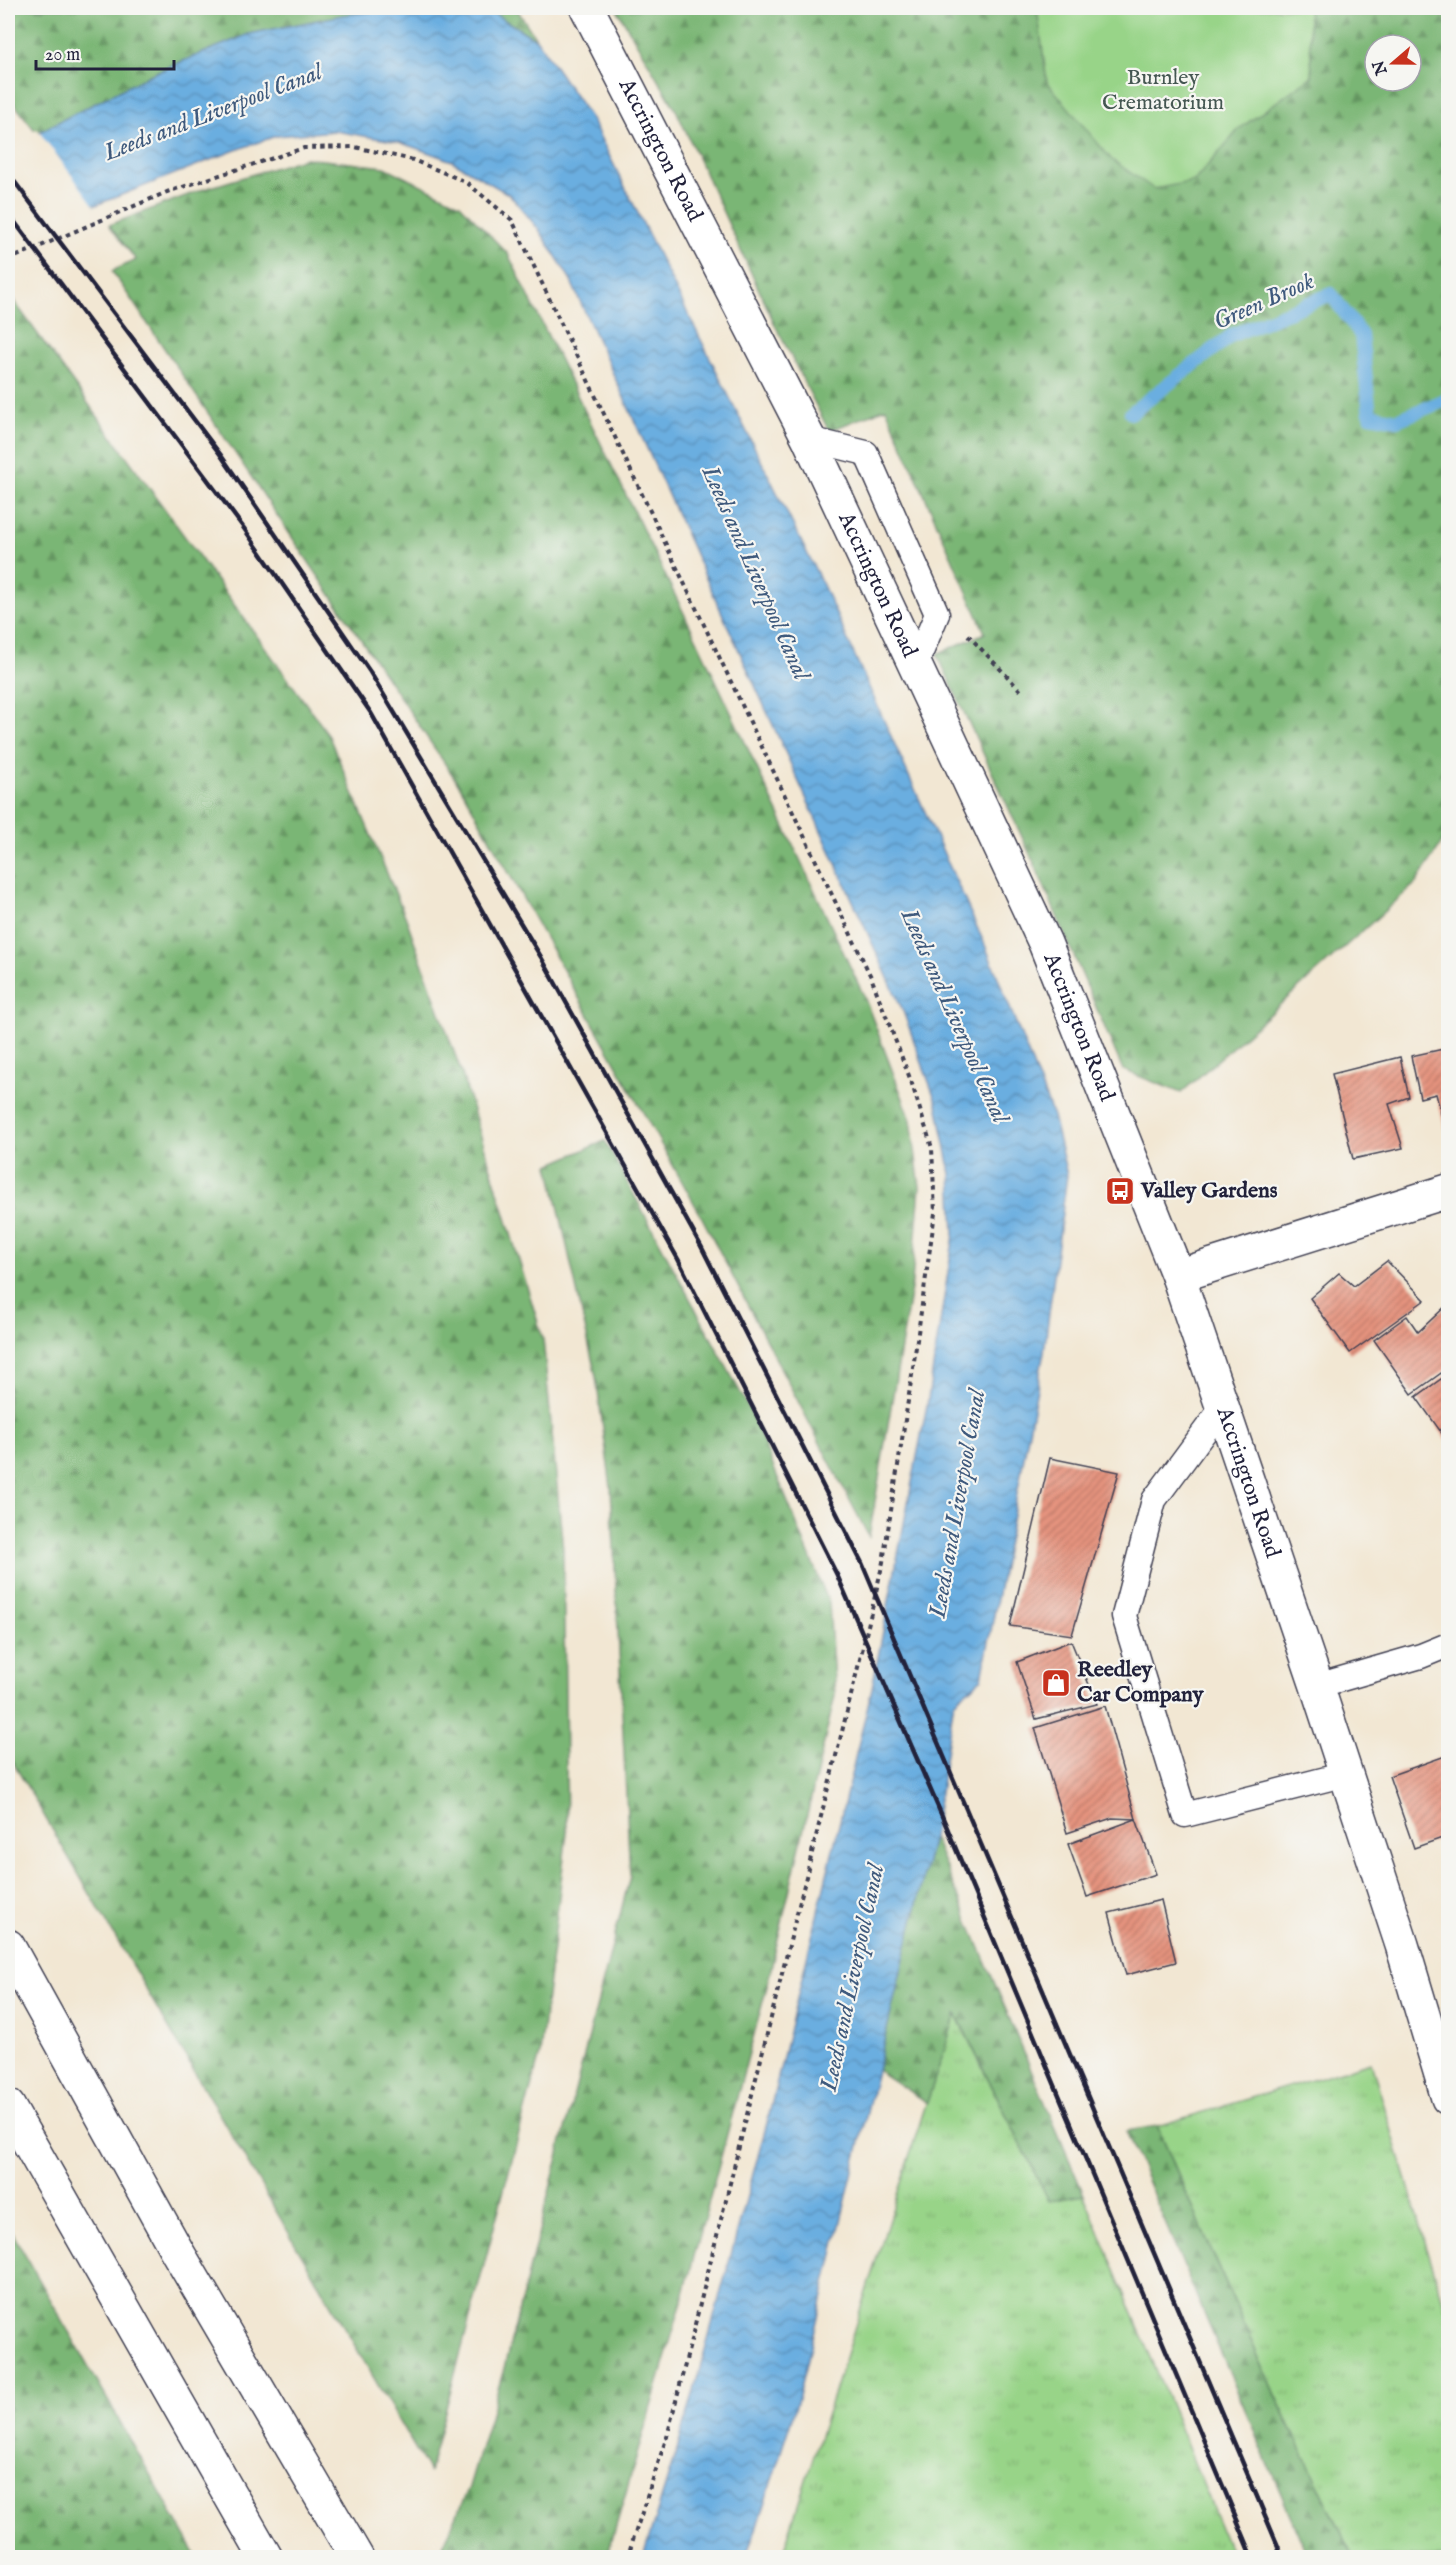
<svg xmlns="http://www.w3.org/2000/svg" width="1456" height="2565" font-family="'IM FELL English',serif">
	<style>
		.grass { fill: url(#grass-tufts); stroke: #5d7b62; stroke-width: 1.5 }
		.forest { fill: url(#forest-firs); stroke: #4e6c58; stroke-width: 1.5; fill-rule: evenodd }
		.park { fill: #98d488; stroke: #5d7b62; stroke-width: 1.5 }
		.water { fill: url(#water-waves); stroke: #46688e; stroke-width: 1.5 }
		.pier { fill: #f2e7d3 }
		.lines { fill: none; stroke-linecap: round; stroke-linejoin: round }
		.stream { stroke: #6baee0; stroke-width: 14 }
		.building { fill: url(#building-hatch) }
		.service-casing { stroke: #414052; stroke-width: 27 }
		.minor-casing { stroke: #414052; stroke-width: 36 }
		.trunk-casing { stroke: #414052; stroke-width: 36 }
		.motorway-casing { stroke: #414052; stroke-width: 36 }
		.path { stroke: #414052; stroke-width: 4; stroke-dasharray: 4.5 4.5; stroke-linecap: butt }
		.service { stroke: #fff; stroke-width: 24 }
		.minor { stroke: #fff; stroke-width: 33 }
		.trunk { stroke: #fff; stroke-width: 33 }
		.motorway { stroke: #fff; stroke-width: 33 }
		.rail { stroke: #22223b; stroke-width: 4.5 }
		.labels { text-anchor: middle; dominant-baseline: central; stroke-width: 4.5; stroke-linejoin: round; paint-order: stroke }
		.park-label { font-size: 22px; fill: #455752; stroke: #f6f6f2 }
		.street-label { font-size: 22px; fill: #22223b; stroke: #f6f6f2 }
		.poi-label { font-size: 22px; font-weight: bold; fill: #22223b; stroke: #f6f6f2; text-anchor: start }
		.water-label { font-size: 24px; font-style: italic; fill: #3f5a7d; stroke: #f6f6f2 }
	</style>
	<defs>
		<pattern id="grass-tufts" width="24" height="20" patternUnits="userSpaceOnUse" patternTransform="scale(1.5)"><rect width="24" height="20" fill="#98d488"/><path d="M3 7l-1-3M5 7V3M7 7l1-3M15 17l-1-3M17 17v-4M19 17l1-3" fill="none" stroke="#83b676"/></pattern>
		<pattern id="forest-firs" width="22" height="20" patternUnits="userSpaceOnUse" patternTransform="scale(1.5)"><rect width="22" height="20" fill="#7ab674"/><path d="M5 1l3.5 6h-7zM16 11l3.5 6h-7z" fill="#649460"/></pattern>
		<pattern id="water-waves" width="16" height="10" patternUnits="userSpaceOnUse" patternTransform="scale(1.5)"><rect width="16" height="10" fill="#6baee0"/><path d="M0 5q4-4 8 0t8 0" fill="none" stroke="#588db7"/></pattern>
		<pattern id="building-hatch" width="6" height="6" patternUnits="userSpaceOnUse" patternTransform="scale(1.5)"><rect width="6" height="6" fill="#e5937e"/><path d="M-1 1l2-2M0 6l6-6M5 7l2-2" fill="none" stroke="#b97868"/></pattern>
	</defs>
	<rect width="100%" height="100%" fill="#f6f6f2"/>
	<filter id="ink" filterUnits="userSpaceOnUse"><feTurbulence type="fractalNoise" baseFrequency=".0167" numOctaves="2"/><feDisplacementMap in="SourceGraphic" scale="12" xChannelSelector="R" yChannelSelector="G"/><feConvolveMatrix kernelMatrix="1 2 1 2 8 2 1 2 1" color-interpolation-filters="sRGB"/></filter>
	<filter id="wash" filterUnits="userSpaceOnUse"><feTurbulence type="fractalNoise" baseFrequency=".008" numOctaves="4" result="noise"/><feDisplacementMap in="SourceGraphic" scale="24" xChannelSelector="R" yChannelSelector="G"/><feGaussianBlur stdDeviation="1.35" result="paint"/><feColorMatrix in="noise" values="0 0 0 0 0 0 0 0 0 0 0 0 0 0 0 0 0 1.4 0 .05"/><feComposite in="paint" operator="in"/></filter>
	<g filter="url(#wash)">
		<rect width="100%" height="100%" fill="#f2e7d3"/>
		<g class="grass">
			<path d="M 955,2013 L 1049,2200 L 1084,2195 L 1233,2557 L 781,2558 Z"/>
			<path d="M 1371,2062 L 1448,2317 L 1448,2557 L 1353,2557 L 1275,2395 L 1157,2126 Z"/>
		</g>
		<g class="forest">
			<path d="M 8,8 L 403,8 L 343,15 L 249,34 L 154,73 L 37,133 L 8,96 Z"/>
			<path d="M 464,8 L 516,8 L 537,40 L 493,13 Z"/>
			<path d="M 616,8 L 1037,8 L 1047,82 L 1194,181 L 1239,129 L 1312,76 L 1308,8 L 1448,8 L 1448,833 L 1416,883 L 1181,1093 L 1123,1070 L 1034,863 L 937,654 L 985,633 L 886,408 L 829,431 L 776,327 L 676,110 ZM 1375,45 L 1411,45 L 1411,81 L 1375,81 Z"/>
			<path d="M 306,158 L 385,167 L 460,204 L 508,254 L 697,640 L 864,996 L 911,1120 L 920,1187 L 912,1283 L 869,1537 L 699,1212 L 460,786 L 112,271 L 136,260 L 109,225 L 201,190 Z"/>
			<path d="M 8,293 L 328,734 L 406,918 L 462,1074 L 543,1339 L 563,1549 L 567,1832 L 540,2054 L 429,2472 L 8,1754 Z"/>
			<path d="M 605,1141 L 751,1412 L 829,1603 L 835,1696 L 766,1990 L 682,2301 L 607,2557 L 438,2557 L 469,2487 L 503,2372 L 630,1876 L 611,1488 L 596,1377 L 549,1165 Z"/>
			<path d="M 933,1837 L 1084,2195 L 1049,2201 L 956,2014 L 927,2103 L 877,2070 Z"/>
			<path d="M 1157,2126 L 1275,2395 L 1353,2557 L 1308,2557 L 1126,2131 Z"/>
			<path d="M 8,2225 L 197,2557 L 8,2557 Z"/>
		</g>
		<path class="park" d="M 1037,8 L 1308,8 L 1312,76 L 1239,129 L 1194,181 L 1154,189 L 1111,159 L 1047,82 Z"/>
		<path class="water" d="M 403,8 L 464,8 L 493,13 L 537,40 L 591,119 L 823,585 L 985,945 L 1053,1116 L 1067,1175 L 1044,1352 L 982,1678 L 954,1702 L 933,1837 L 799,2396 L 747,2557 L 643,2557 L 685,2423 L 767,2123 L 872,1688 L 927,1405 L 954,1234 L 951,1174 L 937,1104 L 903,1011 L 569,277 L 540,231 L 510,195 L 452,161 L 399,142 L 335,131 L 276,136 L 233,151 L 96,205 L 8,246 L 37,133 L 154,73 L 249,34 L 343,15 Z"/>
		<path class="pier" d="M 37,129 L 96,208 L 8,249 L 8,141 Z"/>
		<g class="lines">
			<path class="stream" d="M 1131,413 L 1232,335 L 1331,294 L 1361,335 L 1370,415 L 1397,420 L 1448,399"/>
		</g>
		<g id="blocks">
			<g class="building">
				<path d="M 1448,1048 L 1448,1140 L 1436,1094 L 1420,1098 L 1411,1056 Z"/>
				<path d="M 1400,1057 L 1409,1097 L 1389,1104 L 1403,1148 L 1353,1159 L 1332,1074 Z"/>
				<path d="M 1387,1261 L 1425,1300 L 1350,1353 L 1310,1298 L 1339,1273 L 1354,1286 Z"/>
				<path d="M 1448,1304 L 1448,1368 L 1412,1394 L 1374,1340 L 1407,1316 L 1418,1332 Z"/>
				<path d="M 1448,1374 L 1448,1442 L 1416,1397 Z"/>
				<path d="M 1050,1458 L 1119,1472 L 1072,1635 L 1010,1626 Z"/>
				<path d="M 1071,1641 L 1097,1704 L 1036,1719 L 1017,1662 Z"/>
				<path d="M 1105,1706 L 1136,1819 L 1112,1818 L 1067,1833 L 1035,1728 Z"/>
				<path d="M 1448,1755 L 1448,1836 L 1414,1848 L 1389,1776 Z"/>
				<path d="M 1136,1819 L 1156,1874 L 1087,1897 L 1068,1844 Z"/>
				<path d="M 1161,1900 L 1176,1962 L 1126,1975 L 1109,1913 Z"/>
			</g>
		</g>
	</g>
	<g filter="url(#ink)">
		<use href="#blocks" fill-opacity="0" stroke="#414052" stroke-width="1.5"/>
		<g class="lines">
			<g class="service-casing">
				<g id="service">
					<path d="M 809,439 L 866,453 L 937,614 L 916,664"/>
					<path d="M 1222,1408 L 1154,1500 L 1124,1616 L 1185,1815 L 1346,1774"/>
					<path d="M 1317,1686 L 1421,1656 L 1448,1645"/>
				</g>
			</g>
			<g class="minor-casing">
				<path id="minor" d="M 1178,1276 L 1448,1191"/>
			</g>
			<g class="trunk-casing">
				<g id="trunk">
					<path id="s1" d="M 587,8 L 809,439 L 1045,943 L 1178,1276 L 1317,1686 L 1402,1945 L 1448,2098"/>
				</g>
			</g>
			<g class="motorway-casing">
				<g id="motorway">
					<path d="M 8,1946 L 178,2253 L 357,2558"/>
					<path d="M 8,2106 L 266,2558"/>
				</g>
			</g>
			<g class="path">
				<path d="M 8,260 L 167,192 L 304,148 L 355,147 L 413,160 L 466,182 L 512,220 L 871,977 L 911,1081 L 932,1148 L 935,1213 L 912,1375 L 883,1562 L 863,1647 L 668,2433 L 627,2558"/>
				<path d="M 968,635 L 1022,692"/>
			</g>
			<use href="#service" class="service"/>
			<use href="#minor" class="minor"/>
			<use href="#trunk" class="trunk"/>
			<use href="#motorway" class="motorway"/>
			<g class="rail">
				<path d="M 8,173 L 220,454 L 370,672 L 541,957 L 701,1246 L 862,1563 L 1283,2558"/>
				<path d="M 8,213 L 243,527 L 371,713 L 678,1259 L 837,1575 L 945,1823 L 1253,2558"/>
			</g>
		</g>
	</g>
	<defs>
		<g id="bus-square" transform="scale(1.5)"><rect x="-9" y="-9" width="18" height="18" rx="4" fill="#c8321e" stroke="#f6f6f2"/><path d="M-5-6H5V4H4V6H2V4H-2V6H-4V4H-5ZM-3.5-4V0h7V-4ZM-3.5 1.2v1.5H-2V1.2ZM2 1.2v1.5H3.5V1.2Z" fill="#fff"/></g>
		<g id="shop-square" transform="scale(1.5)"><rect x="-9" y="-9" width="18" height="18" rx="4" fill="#c8321e" stroke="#f6f6f2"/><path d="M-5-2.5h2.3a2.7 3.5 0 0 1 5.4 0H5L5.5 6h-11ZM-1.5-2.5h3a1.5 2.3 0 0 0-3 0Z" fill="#fff"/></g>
	</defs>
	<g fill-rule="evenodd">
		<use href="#bus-square" x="1120" y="1191"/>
		<use href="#shop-square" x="1056" y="1683"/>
	</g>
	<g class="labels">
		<g class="park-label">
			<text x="1163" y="78">Burnley<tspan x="1163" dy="25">Crematorium</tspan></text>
		</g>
		<g class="street-label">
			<text stroke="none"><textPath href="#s1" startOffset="160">Accrington Road</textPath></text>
			<text stroke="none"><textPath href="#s1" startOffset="646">Accrington Road</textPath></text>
			<text stroke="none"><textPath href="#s1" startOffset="1132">Accrington Road</textPath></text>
			<text stroke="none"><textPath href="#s1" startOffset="1618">Accrington Road</textPath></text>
		</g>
		<g class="poi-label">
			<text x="1141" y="1191">Valley Gardens</text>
			<text x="1077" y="1670">Reedley<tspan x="1077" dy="25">Car Company</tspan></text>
		</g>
		<g class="water-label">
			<text transform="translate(213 113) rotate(-21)">Leeds and Liverpool Canal</text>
			<text transform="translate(1264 302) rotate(-24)">Green Brook</text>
			<text transform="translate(755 573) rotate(66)">Leeds and Liverpool Canal</text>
			<text transform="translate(954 1016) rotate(66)">Leeds and Liverpool Canal</text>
			<text transform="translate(958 1504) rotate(-80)">Leeds and Liverpool Canal</text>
			<text transform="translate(853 1978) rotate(-78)">Leeds and Liverpool Canal</text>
		</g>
	</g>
	<rect width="1456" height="2565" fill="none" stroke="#f6f6f2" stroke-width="30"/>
	<g transform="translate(1393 63) rotate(250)"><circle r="28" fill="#f6f6f2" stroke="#a1a1a9" stroke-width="1.5"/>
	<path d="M0-4.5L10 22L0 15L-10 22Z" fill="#c8321e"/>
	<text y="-9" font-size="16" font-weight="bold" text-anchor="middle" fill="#22223b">N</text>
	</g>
	<path d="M36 60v9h138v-9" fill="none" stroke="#22223b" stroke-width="3"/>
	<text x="45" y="60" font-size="18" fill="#22223b" stroke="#f6f6f2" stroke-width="4.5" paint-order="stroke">20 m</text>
</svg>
